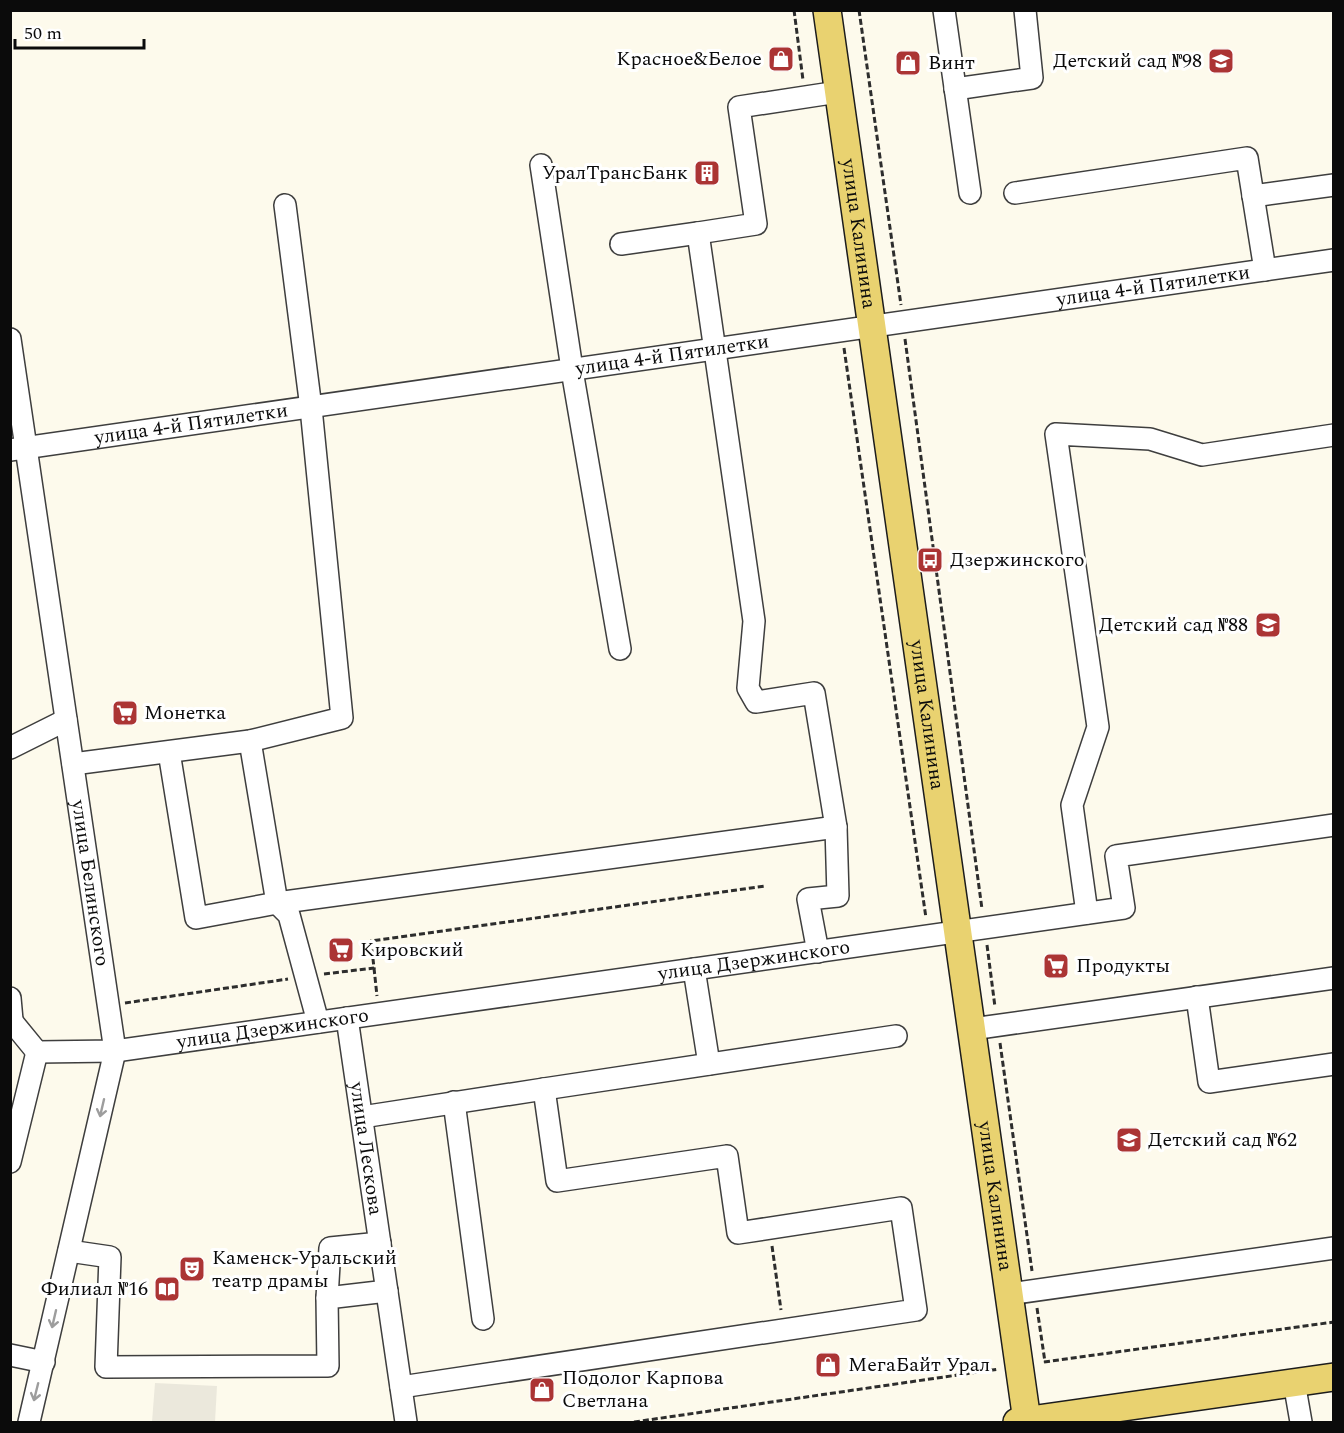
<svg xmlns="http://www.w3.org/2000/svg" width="1344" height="1433" font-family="Spectral,serif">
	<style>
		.plaza { fill: #ebe8dc }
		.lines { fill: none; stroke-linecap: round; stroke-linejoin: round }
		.minor-casing { stroke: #3e3e3e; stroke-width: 24 }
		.major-casing { stroke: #1c1c1c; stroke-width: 30 }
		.path { stroke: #2d2d2d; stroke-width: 3; stroke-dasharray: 6 3; stroke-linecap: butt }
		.minor { stroke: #fff; stroke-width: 21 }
		.major { stroke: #e9d270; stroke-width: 27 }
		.oneway { stroke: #9d9d9d }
		.labels { text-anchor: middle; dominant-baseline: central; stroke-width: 6; stroke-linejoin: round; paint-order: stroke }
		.poi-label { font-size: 20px; fill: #0b0b0b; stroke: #fff; text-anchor: start }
		.street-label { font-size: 20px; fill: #0b0b0b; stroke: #fff }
	</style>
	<rect width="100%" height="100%" fill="#fdfaec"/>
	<path class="plaza" d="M 155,1383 L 217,1386 L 215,1422 L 152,1422 Z"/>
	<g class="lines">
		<g class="minor-casing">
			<g id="minor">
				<path d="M 944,10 L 970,193"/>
				<path d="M 955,89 L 1032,78 L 1025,10"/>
				<path d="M 541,165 L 574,382 L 620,649"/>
				<path d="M 1015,193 L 1247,158 L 1265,270"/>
				<path d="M 1253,196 L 1334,185"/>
				<path d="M 621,244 L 698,233"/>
				<path id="s1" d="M 10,339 L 115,1051 L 29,1422"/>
				<path id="s2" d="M 10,450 L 1334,260"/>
				<path d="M 250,741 L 277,903 L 289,915 L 318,1022"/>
				<path d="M 10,748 L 66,720"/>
				<path d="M 169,752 L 196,918 L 277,903 L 836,827"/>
				<path d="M 73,764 L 250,741 L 342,718 L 311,408 L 285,205"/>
				<path d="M 1087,913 L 1072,805 L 1098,727 L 1056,434 L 1150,439 L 1202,455 L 1334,435"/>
				<path d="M 818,952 L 808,899 L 838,896 L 836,827 L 814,693 L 756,702 L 748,688 L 754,621 L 698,233 L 756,224 L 739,107 L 838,92"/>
				<path d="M 694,969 L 709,1064"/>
				<path d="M 1197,997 L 1209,1082 L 1334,1064"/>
				<path d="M 10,998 L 12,1020"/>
				<path id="s3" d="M 347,1018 L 406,1422"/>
				<path id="s4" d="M 10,1019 L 37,1052 L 115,1051 L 1124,908 L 1116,856 L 1334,825"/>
				<path d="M 972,1029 L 1334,978"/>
				<path d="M 454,1102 L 483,1319"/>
				<path d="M 362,1117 L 544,1089"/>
				<path d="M 10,1162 L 37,1052"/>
				<path d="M 69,1251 L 110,1257 L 106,1367 L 328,1366 L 327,1298 L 387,1291"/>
				<path d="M 1009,1294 L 1334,1248"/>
				<path d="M 327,1298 L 330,1248 L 380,1243"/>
				<path d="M 10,1355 L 44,1362"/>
				<path d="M 1294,1382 L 1301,1422"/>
				<path d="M 401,1387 L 916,1310 L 901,1208 L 738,1233 L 727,1156 L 557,1181 L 544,1089 L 896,1036"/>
			</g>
		</g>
		<g class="major-casing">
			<g id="major">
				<path id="s5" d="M 827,10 L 1027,1421"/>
				<path d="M 1017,1422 L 1334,1377"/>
			</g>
		</g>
		<g class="path">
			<path d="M 794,10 L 803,80"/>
			<path d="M 859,10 L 901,305"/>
			<path d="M 905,339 L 982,909"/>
			<path d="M 844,348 L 926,918"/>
			<path d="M 987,945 L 995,1007"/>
			<path d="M 374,968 L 377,996"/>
			<path d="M 324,974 L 374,968 L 371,941 L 765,886"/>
			<path d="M 125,1003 L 288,979"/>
			<path d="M 1000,1043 L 1032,1271"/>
			<path d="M 772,1246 L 781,1310"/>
			<path d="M 1037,1308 L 1045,1362"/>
			<path d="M 1044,1362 L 1334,1322"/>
			<path d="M 634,1422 L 999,1369"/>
		</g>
		<use href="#minor" class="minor"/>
		<use href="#major" class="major"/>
	</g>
	<defs><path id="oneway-shaft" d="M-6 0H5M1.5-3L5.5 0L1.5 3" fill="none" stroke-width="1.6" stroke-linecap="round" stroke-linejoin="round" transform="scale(1.5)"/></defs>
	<g class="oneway">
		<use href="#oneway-shaft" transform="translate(102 1108) rotate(103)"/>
		<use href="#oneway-shaft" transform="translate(54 1319) rotate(103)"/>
		<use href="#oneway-shaft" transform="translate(36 1392) rotate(104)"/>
	</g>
	<defs>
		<g id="shop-square" transform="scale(1.35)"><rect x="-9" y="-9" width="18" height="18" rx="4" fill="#ab3434" stroke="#fff"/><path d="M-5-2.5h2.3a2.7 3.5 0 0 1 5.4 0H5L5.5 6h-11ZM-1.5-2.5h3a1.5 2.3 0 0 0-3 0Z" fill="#fff"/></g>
		<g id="school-square" transform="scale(1.35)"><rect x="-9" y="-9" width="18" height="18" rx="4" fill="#ab3434" stroke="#fff"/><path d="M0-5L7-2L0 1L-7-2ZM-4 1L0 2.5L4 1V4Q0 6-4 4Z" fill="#fff"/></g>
		<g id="building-square" transform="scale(1.35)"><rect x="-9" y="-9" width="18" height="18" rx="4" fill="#ab3434" stroke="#fff"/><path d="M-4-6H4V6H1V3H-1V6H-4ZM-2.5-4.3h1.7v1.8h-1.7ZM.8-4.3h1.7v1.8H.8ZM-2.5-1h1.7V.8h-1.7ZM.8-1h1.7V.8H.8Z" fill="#fff"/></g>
		<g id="bus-square" transform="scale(1.35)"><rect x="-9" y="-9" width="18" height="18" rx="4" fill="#ab3434" stroke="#fff"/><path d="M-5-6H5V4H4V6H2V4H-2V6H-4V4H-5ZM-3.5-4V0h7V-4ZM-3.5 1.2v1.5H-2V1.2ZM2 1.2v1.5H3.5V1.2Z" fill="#fff"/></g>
		<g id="supermarket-square" transform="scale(1.35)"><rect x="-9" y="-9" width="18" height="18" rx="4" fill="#ab3434" stroke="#fff"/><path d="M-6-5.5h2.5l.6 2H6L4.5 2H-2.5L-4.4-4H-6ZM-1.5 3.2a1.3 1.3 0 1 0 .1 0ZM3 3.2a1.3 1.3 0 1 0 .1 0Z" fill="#fff"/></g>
		<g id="theatre-square" transform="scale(1.35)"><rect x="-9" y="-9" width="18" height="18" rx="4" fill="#ab3434" stroke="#fff"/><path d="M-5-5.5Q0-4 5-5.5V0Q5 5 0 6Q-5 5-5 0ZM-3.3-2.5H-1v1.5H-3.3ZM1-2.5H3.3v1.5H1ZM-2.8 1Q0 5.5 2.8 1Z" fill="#fff"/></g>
		<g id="library-square" transform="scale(1.35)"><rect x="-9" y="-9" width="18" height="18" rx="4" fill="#ab3434" stroke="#fff"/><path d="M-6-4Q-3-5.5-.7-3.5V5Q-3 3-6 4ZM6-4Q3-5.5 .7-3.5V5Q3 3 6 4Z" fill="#fff"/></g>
	</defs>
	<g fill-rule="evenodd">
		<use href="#shop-square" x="781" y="59"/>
		<use href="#school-square" x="1221" y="61"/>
		<use href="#shop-square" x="908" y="63"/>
		<use href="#building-square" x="707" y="173"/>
		<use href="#bus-square" x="930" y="560"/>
		<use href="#school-square" x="1268" y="625"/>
		<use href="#supermarket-square" x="125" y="713"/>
		<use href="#supermarket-square" x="341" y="950"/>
		<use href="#supermarket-square" x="1056" y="966"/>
		<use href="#school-square" x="1129" y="1140"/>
		<use href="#theatre-square" x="192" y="1269"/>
		<use href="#library-square" x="167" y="1289"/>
		<use href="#shop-square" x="828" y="1365"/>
		<use href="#shop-square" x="542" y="1390"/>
	</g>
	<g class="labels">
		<g class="poi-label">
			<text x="762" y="59" text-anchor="end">Красное&amp;Белое</text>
			<text x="1202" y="61" text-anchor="end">Детский сад №98</text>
			<text x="928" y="63">Винт</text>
			<text x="688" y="173" text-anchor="end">УралТрансБанк</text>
			<text x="950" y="560">Дзержинского</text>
			<text x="1248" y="625" text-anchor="end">Детский сад №88</text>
			<text x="144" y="713">Монетка</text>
			<text x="360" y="950">Кировский</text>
			<text x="1076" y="966">Продукты</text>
			<text x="1148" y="1140">Детский сад №62</text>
			<text x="212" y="1258">Каменск-Уральский<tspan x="212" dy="23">театр драмы</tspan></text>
			<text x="148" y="1289" text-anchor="end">Филиал №16</text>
			<text x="848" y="1365">МегаБайт Урал</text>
			<text x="562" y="1378">Подолог Карпова<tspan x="562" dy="23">Светлана</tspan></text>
		</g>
		<g class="street-label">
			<text stroke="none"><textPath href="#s5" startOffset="226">улица Калинина</textPath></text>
			<text stroke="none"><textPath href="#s2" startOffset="1155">улица 4-й Пятилетки</textPath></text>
			<text stroke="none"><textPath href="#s2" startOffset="669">улица 4-й Пятилетки</textPath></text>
			<text stroke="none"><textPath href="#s2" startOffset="183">улица 4-й Пятилетки</textPath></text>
			<text stroke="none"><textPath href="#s5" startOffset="712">улица Калинина</textPath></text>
			<text stroke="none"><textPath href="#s1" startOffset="550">улица Белинского</textPath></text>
			<text stroke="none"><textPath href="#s4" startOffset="766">улица Дзержинского</textPath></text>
			<text stroke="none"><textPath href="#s4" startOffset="280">улица Дзержинского</textPath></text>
			<text stroke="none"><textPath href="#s3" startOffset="132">улица Лескова</textPath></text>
			<text stroke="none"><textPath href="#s5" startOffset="1198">улица Калинина</textPath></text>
		</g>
	</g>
	<rect width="1344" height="1433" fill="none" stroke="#0b0b0b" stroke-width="24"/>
	<path d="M15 39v9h129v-9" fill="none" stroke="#0b0b0b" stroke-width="3"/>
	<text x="24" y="39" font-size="18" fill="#0b0b0b" stroke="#ffffff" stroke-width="4.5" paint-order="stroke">50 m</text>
</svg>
